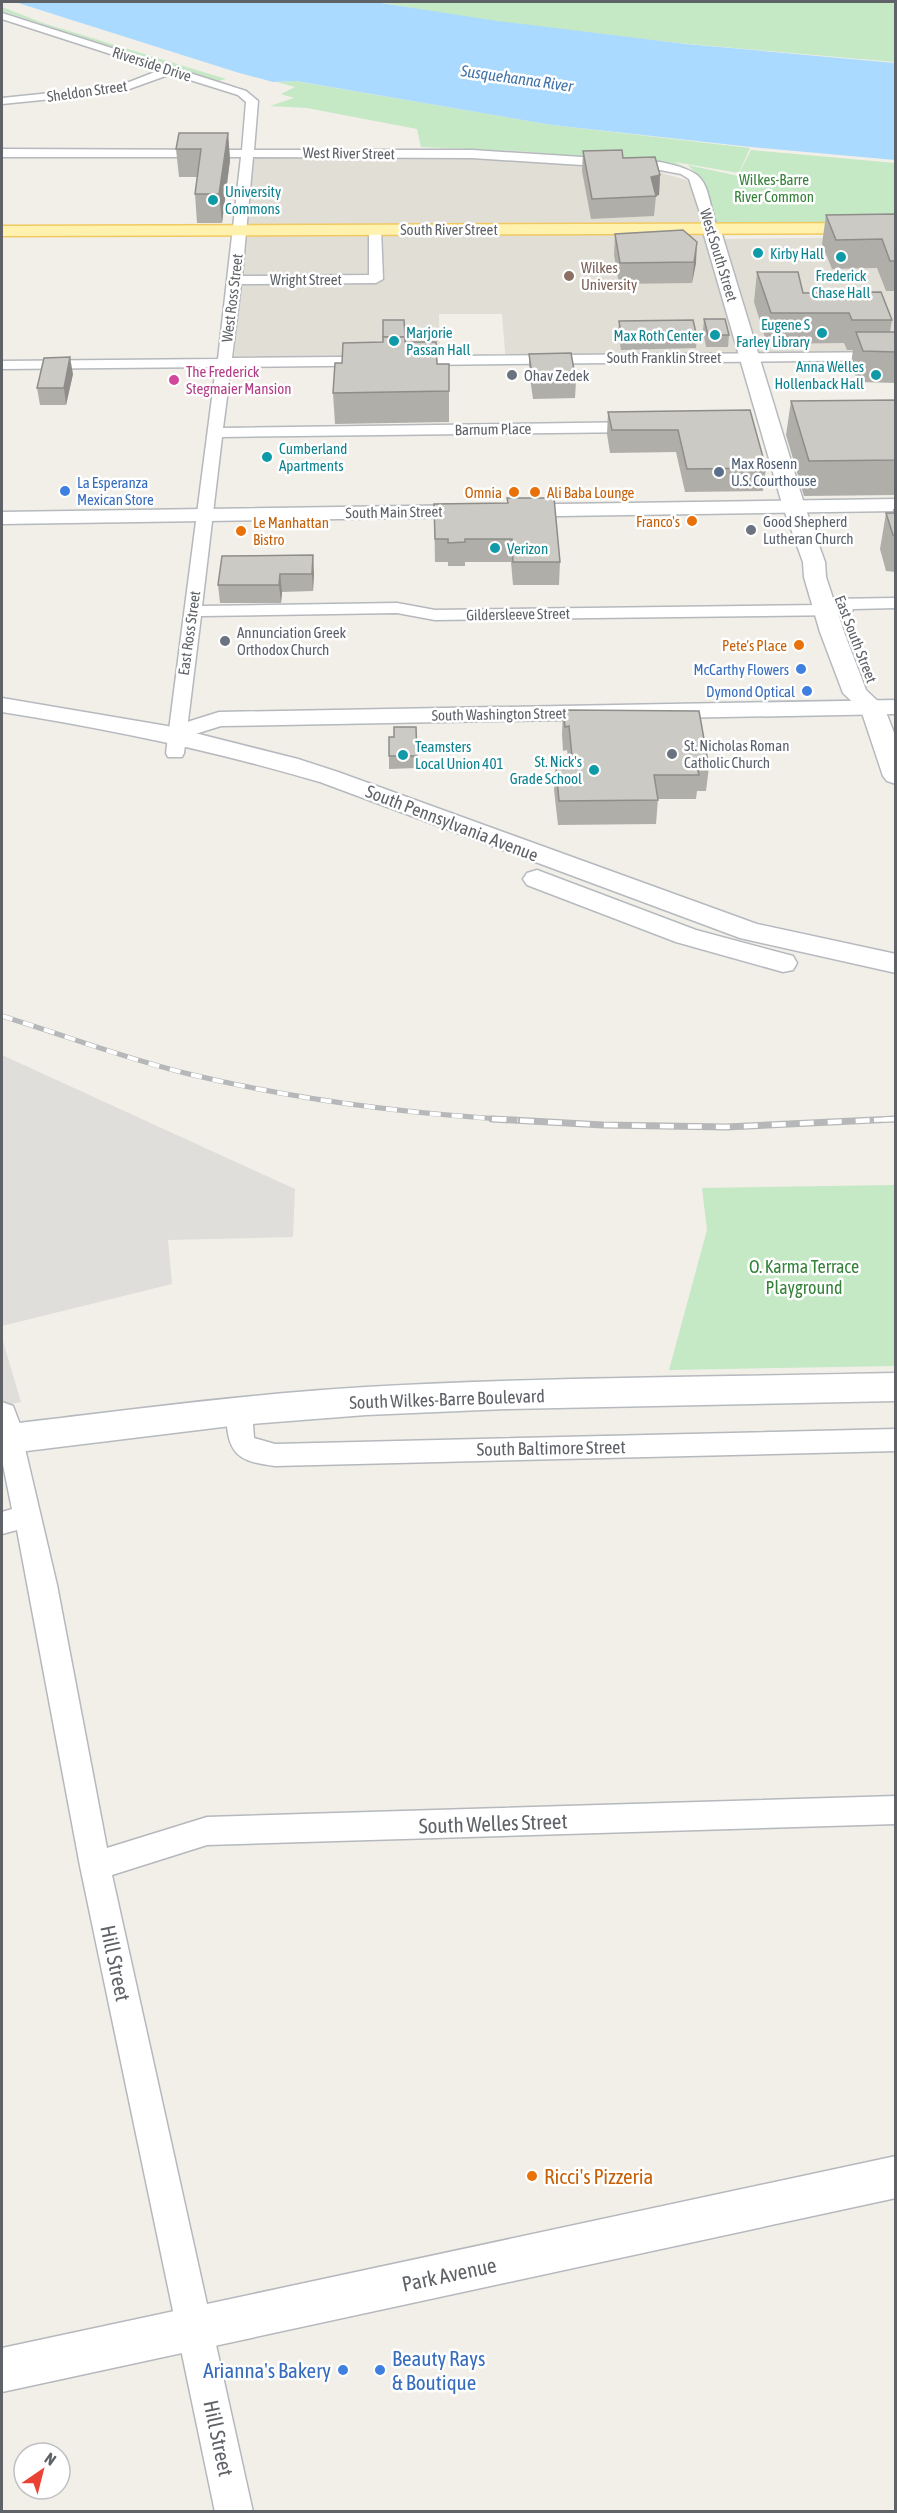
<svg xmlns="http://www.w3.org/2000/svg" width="897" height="2513" font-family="'Asap Condensed',sans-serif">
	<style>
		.industrial { fill: #e0deda }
		.education { fill: #e1ded6 }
		.green { fill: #c5e8c5 }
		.water { fill: #aadaff }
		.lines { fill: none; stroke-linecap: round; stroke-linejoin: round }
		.minor-casing { stroke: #b5b8bc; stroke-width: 3 }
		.tertiary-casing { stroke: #b5b8bc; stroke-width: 3 }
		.secondary-casing { stroke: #b6babf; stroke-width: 3 }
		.primary-casing { stroke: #f2c960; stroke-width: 3 }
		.minor { fill: #fff; fill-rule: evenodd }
		.tertiary { fill: #fff; fill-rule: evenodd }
		.secondary { fill: #fff; fill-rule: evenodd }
		.primary { fill: #fff2af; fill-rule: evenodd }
		.rail-far1-casing { stroke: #b6b7b8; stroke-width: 5 }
		.rail-casing { stroke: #b6b7b8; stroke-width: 7 }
		.rail-far1 { stroke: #fff; stroke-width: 4; stroke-dasharray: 11; stroke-linecap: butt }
		.rail { stroke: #fff; stroke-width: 4.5; stroke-dasharray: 14; stroke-linecap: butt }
		.wall { fill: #afaea9 }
		.shaded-wall { fill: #8f8d8a }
		.building { fill: #cccac5; stroke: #8f8d8a; stroke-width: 1.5 }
		.culture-dot { fill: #0f9aa8; stroke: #fff; stroke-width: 2 }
		.education-dot { fill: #8d6e63; stroke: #fff; stroke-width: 2 }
		.worship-dot { fill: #6b7280; stroke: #fff; stroke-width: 2 }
		.hotel-dot { fill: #d1479c; stroke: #fff; stroke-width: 2 }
		.service-dot { fill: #5c6f8a; stroke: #fff; stroke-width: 2 }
		.shop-dot { fill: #3f7fe0; stroke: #fff; stroke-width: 2 }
		.food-dot { fill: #e8710a; stroke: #fff; stroke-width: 2 }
		.labels { text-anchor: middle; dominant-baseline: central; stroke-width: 5; stroke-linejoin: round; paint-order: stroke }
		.far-street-label { font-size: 15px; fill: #5f6368; stroke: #fff }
		.far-park-label { font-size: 15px; fill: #348238; stroke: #fff }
		.far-culture-label { font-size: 15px; fill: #0d838f; stroke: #fff; text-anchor: start }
		.far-education-label { font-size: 15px; fill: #785e54; stroke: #fff; text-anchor: start }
		.far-hotel-label { font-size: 15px; fill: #b23c85; stroke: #fff; text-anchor: start }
		.far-worship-label { font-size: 15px; fill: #5b616d; stroke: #fff; text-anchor: start }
		.far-service-label { font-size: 15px; fill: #4e5e75; stroke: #fff; text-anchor: start }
		.far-shop-label { font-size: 15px; fill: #366cbe; stroke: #fff; text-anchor: end }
		.far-food-label { font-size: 15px; fill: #c56008; stroke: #fff; text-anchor: end }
		.far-water-label { font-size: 16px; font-style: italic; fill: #4174aa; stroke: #fff }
		.street-label { font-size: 18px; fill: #5f6368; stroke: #fff }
		.park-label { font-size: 18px; fill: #348238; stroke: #fff }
		.near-street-label { font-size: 21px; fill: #5f6368; stroke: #fff }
		.near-food-label { font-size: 21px; fill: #c56008; stroke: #fff; text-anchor: start }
		.near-shop-label { font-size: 21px; fill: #366cbe; stroke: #fff; text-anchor: start }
	</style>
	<rect width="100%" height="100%" fill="#f1efe8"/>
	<g class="industrial">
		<path d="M 2,1055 L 295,1189 L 293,1237 L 168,1240 L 172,1284 L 2,1326 Z"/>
		<path d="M 2,1338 L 21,1402 L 2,1406 Z"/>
	</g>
	<path class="education" d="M 254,158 L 489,158 L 662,173 L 703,185 L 716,239 L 895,237 L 895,359 L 506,364 L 502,314 L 439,314 L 440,364 L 233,368 Z"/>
	<g class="green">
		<path d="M 379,2 L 895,2 L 895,62 C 723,47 549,34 379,2 Z"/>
		<path d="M 2,7 L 43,23 L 226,79 L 218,81 L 2,11 Z"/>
		<path d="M 295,81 L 552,125 L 750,148 L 739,173 L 646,157 L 673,161 L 691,170 L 664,163 L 517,151 L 421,147 L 417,129 L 307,108 L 270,106 L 294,98 L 281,94 L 295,87 L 277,82 Z"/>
		<path d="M 751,150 L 895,163 L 895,225 L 722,225 L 716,222 L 704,182 L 688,165 L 738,176 Z"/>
		<path d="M 895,1185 L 895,1366 L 669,1370 L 707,1230 L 702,1188 Z"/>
	</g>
	<path class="water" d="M 15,2 L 375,2 L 497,21 L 686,44 L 895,63 L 895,160 L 751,147 L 552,125 L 296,81 L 273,82 L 236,72 Z"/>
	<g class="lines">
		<g class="minor-casing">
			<g id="minor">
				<path d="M 2,13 L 246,91 L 258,101 L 254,150 L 472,150 L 660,162 C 712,173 703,181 717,228 L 711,232 L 705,228 L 689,179 L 681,174 L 660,170 L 472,158 L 253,157 L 242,276 L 369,275 L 369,229 L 375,225 L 381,229 L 383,279 L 376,283 L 241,284 L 232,358 L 896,352 L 896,360 L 231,367 L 223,428 L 641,422 L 649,427 L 641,432 L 222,437 L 202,606 L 397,603 L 435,610 L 821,605 L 823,600 L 829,599 L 896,598 L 896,608 L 853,609 L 851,614 L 845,615 L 435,620 L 397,613 L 201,616 L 184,753 L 182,757 L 168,757 L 166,753 L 216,367 L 2,369 L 2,361 L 218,359 L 241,157 L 2,157 L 2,149 L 242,150 L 246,102 L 238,95 L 171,74 L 121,92 L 2,104 L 2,98 L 119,86 L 160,70 L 2,19 Z"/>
				<path d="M 239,1401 L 248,1404 L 252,1411 L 254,1438 L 275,1444 L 896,1429 L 896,1451 L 275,1466 C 245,1462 230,1458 227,1426 C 227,1417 226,1412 230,1404 Z"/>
				<path d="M 10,1429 L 19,1432 L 23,1440 L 57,1585 L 107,1848 L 207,1817 L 896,1796 L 896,1824 L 207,1845 L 112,1875 L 253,2512 L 215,2512 L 80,1866 L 17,1530 L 2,1534 L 2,1512 L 12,1509 L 2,1460 L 2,1432 Z"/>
			</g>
		</g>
		<g class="tertiary-casing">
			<g id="tertiary">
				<path d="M 896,499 L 896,511 L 2,524 L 2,512 Z"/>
				<path d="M 896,700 L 896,714 L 221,726 L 176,740 L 168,738 L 165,733 L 168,728 L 219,712 Z"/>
				<path d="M 2,1402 L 13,1406 L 26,1440 L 21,1449 L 10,1453 L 2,1450 Z"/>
				<path d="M 896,2156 L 896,2198 L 2,2392 L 2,2348 Z"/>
			</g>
		</g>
		<g class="secondary-casing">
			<g id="secondary">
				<path d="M 711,223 L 720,228 L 805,507 L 825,562 L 826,577 L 844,632 L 866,690 L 884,707 L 896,738 L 896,784 L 887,781 L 883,776 L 861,710 L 843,693 L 820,632 L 804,577 L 803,562 L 783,507 L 702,228 Z"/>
				<path d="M 2,698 L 167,726 L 298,759 L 338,772 L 757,924 L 896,954 L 896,973 L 740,938 L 320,782 C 215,751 110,729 2,712 Z"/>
				<path d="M 537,870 L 696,930 L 793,956 L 797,963 L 793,970 L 783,972 L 676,942 L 527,885 L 523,879 L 527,873 Z"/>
				<path d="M 896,1373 L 896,1401 L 506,1409 L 366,1415 L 239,1425 L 2,1454 L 2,1425 C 123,1411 244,1394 366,1387 C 542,1377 719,1377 896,1373 Z"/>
			</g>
		</g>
		<g class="primary-casing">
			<path id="primary" d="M 896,223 L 896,233 L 2,236 L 2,226 Z"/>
		</g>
		<use href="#minor" class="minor"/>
		<use href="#tertiary" class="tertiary"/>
		<use href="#secondary" class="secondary"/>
		<use href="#primary" class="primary"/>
		<g class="rail-far1-casing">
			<g id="rail-far1">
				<path d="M 2,1016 C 64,1035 126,1059 189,1074 C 297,1100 407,1114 518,1120"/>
				<path d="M 874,1120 L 896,1119"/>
			</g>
		</g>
		<g class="rail-casing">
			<path id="rail" d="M 492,1119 L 603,1125 L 726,1127 L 896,1119"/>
		</g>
		<use href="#rail-far1" class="rail-far1"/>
		<use href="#rail" class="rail"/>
	</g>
	<g class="wall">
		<path d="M 228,133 L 230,160 L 222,223 L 197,223 L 195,194 L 197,177 L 179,177 L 176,149 Z"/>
		<path d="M 583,151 L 623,158 L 660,175 L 659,195 L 656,196 L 654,216 L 591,219 L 582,171 Z"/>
		<path d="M 896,214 L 896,291 L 886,291 L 877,268 L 832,269 L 822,244 L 826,215 Z"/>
		<path d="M 615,234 L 696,263 L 692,283 L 619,284 L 614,255 Z"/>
		<path d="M 757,272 L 803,293 L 892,320 L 890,332 L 896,332 L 896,383 L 858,382 L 851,363 L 853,350 L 847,350 L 844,343 L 767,344 L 754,302 Z"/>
		<path d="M 704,319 L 729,335 L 728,347 L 706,347 L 703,330 Z"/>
		<path d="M 619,321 L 697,337 L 696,348 L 621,350 L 618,332 Z"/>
		<path d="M 405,342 L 437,364 L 449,391 L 449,422 L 335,424 L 333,393 L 342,363 Z"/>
		<path d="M 529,354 L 576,381 L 575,398 L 533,399 L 529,371 Z"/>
		<path d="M 73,374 L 66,405 L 40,405 L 37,388 Z"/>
		<path d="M 896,400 L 896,495 L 804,496 L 786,435 L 791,401 Z"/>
		<path d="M 750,410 L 766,468 L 763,491 L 685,492 L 676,452 L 610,453 L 607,434 L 608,412 Z"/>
		<path d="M 507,498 L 560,562 L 559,585 L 513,585 L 511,562 L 465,562 L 465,566 L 448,566 L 448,562 L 435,562 L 434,504 L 507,503 Z"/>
		<path d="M 894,510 L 896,510 L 896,572 L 886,571 L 880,549 L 886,513 L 893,513 Z"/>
		<path d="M 222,556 L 314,573 L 313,591 L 282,592 L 281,603 L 220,603 L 218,585 Z"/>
		<path d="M 563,710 L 709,767 L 706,791 L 697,791 L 696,799 L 658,799 L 656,824 L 558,825 L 554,790 L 556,766 L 569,766 L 567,750 L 563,751 L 562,734 Z"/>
		<path d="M 416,727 L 417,768 L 389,769 L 389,737 L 394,737 Z"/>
	</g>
	<g class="shaded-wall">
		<path d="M 228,133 L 230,160 L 222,223 L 219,194 Z"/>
		<path d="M 660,175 L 659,195 L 655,196 L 651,177 Z"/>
		<path d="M 697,242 L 696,263 L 692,283 L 694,262 Z"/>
		<path d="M 70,357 L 73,374 L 66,405 L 64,388 Z"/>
		<path d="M 313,555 L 314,573 L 313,591 L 312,574 Z"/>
		<path d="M 280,574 L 282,592 L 281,603 L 279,585 Z"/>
	</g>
	<g class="building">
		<path d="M 179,133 L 228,133 L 219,194 L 195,194 L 201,149 L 176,149 Z"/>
		<path d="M 622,150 L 623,158 L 655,157 L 660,175 L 651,177 L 656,196 L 592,199 L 583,151 Z"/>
		<path d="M 896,214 L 896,261 L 890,261 L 882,239 L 836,240 L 826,215 Z"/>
		<path d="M 683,230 L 697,242 L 694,262 L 620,263 L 615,234 Z"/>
		<path d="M 757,272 L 798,272 L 803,293 L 881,292 L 892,320 L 852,320 L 849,313 L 771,313 Z"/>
		<path d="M 704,319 L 725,319 L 729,335 L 708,335 Z"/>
		<path d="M 383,320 L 404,320 L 405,337 L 383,337 Z"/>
		<path d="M 693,320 L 697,337 L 622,339 L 619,321 Z"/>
		<path d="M 856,332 L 896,332 L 896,352 L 863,351 Z"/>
		<path d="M 383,337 L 405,337 L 405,342 L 436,342 L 437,364 L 449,364 L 449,391 L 333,393 L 335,363 L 342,363 L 343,343 L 383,342 Z"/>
		<path d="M 571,353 L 576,381 L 533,382 L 529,354 Z"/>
		<path d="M 70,357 L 64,388 L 37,388 L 44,358 Z"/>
		<path d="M 896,400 L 896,460 L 809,461 L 791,401 Z"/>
		<path d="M 750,410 L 766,468 L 687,469 L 678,430 L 612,430 L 608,412 Z"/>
		<path d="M 507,498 L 554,498 L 560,562 L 513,562 L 512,539 L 465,539 L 465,542 L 448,543 L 448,539 L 435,539 L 434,504 L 508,503 Z"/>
		<path d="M 894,510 L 896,510 L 896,535 L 893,535 L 886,513 L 895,513 Z"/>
		<path d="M 313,555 L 312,574 L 280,574 L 279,585 L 218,585 L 222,556 Z"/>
		<path d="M 563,710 L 699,711 L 709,767 L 697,767 L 699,775 L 654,775 L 658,800 L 559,801 L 556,766 L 573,766 L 569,726 L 565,727 Z"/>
		<path d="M 394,727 L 416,727 L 417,756 L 389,756 L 389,737 L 394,737 Z"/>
	</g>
	<g class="culture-dot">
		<circle cx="213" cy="200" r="6"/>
		<circle cx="758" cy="253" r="6"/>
		<circle cx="841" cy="257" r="6"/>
		<circle cx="822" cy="333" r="6"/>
		<circle cx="715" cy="335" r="6"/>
		<circle cx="394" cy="341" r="6"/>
		<circle cx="876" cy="375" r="6"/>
		<circle cx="267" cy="457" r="6"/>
		<circle cx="495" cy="548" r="6"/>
		<circle cx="403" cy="755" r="6"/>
		<circle cx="594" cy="770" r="6"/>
	</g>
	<circle class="education-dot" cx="569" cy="276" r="6"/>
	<g class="worship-dot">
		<circle cx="512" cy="375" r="6"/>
		<circle cx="751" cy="530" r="6"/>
		<circle cx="225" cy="641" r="6"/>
		<circle cx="672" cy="754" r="6"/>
	</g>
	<circle class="hotel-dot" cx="174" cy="380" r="6"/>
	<circle class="service-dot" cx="719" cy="472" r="6"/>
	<g class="shop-dot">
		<circle cx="65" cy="491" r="6"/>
		<circle cx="801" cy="669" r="6"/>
		<circle cx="807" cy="691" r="6"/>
		<circle cx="343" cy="2370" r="6"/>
		<circle cx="380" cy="2370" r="6"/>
	</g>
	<g class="food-dot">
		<circle cx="514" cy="492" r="6"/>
		<circle cx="535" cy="492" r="6"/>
		<circle cx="692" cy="521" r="6"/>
		<circle cx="241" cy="531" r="6"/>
		<circle cx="799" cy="645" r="6"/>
		<circle cx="532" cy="2176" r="6"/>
	</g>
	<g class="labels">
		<g class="far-street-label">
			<text transform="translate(152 64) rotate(18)">Riverside Drive</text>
			<text transform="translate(87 91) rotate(-8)">Sheldon Street</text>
			<text transform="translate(349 153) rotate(1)">West River Street</text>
			<text x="449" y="229">South River Street</text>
			<text transform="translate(719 255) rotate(73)">West South Street</text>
			<text x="306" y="279">Wright Street</text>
			<text transform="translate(232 298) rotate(-83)">West Ross Street</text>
			<text x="664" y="357">South Franklin Street</text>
			<text transform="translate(493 429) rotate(-1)">Barnum Place</text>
			<text transform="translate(394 512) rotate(-1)">South Main Street</text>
			<text transform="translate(518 614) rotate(-1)">Gildersleeve Street</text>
			<text transform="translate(189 633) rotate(-82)">East Ross Street</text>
			<text transform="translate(856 639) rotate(69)">East South Street</text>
			<text transform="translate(499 714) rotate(-1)">South Washington Street</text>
		</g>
		<g class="far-park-label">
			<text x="774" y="179">Wilkes-Barre<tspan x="774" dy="17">River Common</tspan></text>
		</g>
		<g class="far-culture-label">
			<text x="225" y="191">University<tspan x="225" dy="17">Commons</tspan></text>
			<text x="770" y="253">Kirby Hall</text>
			<text x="841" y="275" text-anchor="middle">Frederick<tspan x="841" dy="17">Chase Hall</tspan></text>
			<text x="810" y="324" text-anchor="end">Eugene S<tspan x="810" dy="17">Farley Library</tspan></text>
			<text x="406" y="332">Marjorie<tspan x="406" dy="17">Passan Hall</tspan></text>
			<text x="703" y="335" text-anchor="end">Max Roth Center</text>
			<text x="864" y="366" text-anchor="end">Anna Welles<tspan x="864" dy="17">Hollenback Hall</tspan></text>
			<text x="279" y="448">Cumberland<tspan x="279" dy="17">Apartments</tspan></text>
			<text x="507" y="548">Verizon</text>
			<text x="415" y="746">Teamsters<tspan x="415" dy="17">Local Union 401</tspan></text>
			<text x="582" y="761" text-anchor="end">St. Nick's<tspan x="582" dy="17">Grade School</tspan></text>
		</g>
		<g class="far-education-label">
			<text x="581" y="267">Wilkes<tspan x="581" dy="17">University</tspan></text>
		</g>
		<g class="far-hotel-label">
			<text x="186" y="371">The Frederick<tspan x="186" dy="17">Stegmaier Mansion</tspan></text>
		</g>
		<g class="far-worship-label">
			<text x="524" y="375">Ohav Zedek</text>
			<text x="763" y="521">Good Shepherd<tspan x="763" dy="17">Lutheran Church</tspan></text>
			<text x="237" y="632">Annunciation Greek<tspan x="237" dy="17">Orthodox Church</tspan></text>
			<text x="684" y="745">St. Nicholas Roman<tspan x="684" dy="17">Catholic Church</tspan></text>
		</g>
		<g class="far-service-label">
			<text x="731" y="463">Max Rosenn<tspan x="731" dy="17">U.S. Courthouse</tspan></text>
		</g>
		<g class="far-shop-label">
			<text x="77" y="482" text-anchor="start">La Esperanza<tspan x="77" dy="17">Mexican Store</tspan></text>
			<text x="789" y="669">McCarthy Flowers</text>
			<text x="795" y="691">Dymond Optical</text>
		</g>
		<g class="far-food-label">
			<text x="502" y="492">Omnia</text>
			<text x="547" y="492" text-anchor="start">Ali Baba Lounge</text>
			<text x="680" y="521">Franco's</text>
			<text x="253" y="522" text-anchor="start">Le Manhattan<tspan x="253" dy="17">Bistro</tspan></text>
			<text x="787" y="645">Pete's Place</text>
		</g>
		<g class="far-water-label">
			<text transform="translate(517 78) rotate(8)">Susquehanna River</text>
		</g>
		<g class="street-label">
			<text transform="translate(452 823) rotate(21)">South Pennsylvania Avenue</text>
			<text transform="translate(447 1399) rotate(-2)">South Wilkes-Barre Boulevard</text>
			<text transform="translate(551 1448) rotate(-1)">South Baltimore Street</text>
		</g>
		<g class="park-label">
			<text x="804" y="1266">O. Karma Terrace<tspan x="804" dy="21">Playground</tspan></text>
		</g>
		<g class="near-street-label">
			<text transform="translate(493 1823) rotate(-2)">South Welles Street</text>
			<text transform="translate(116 1963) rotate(78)">Hill Street</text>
			<text transform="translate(449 2274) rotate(-12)">Park Avenue</text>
			<text transform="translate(219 2438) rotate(78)">Hill Street</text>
		</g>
		<g class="near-food-label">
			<text x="544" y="2176">Ricci's Pizzeria</text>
		</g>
		<g class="near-shop-label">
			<text x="392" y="2358">Beauty Rays<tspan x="392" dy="24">&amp; Boutique</tspan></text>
			<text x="331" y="2370" text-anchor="end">Arianna's Bakery</text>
		</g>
	</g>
	<rect width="897" height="2513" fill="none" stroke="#5f6368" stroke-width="6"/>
	<g transform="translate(42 2471) rotate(35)"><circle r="28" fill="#ffffff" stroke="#bfc1c3" stroke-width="1.5"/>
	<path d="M0-4.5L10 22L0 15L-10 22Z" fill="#ea4335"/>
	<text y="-9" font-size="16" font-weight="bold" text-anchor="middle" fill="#5f6368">N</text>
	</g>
</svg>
